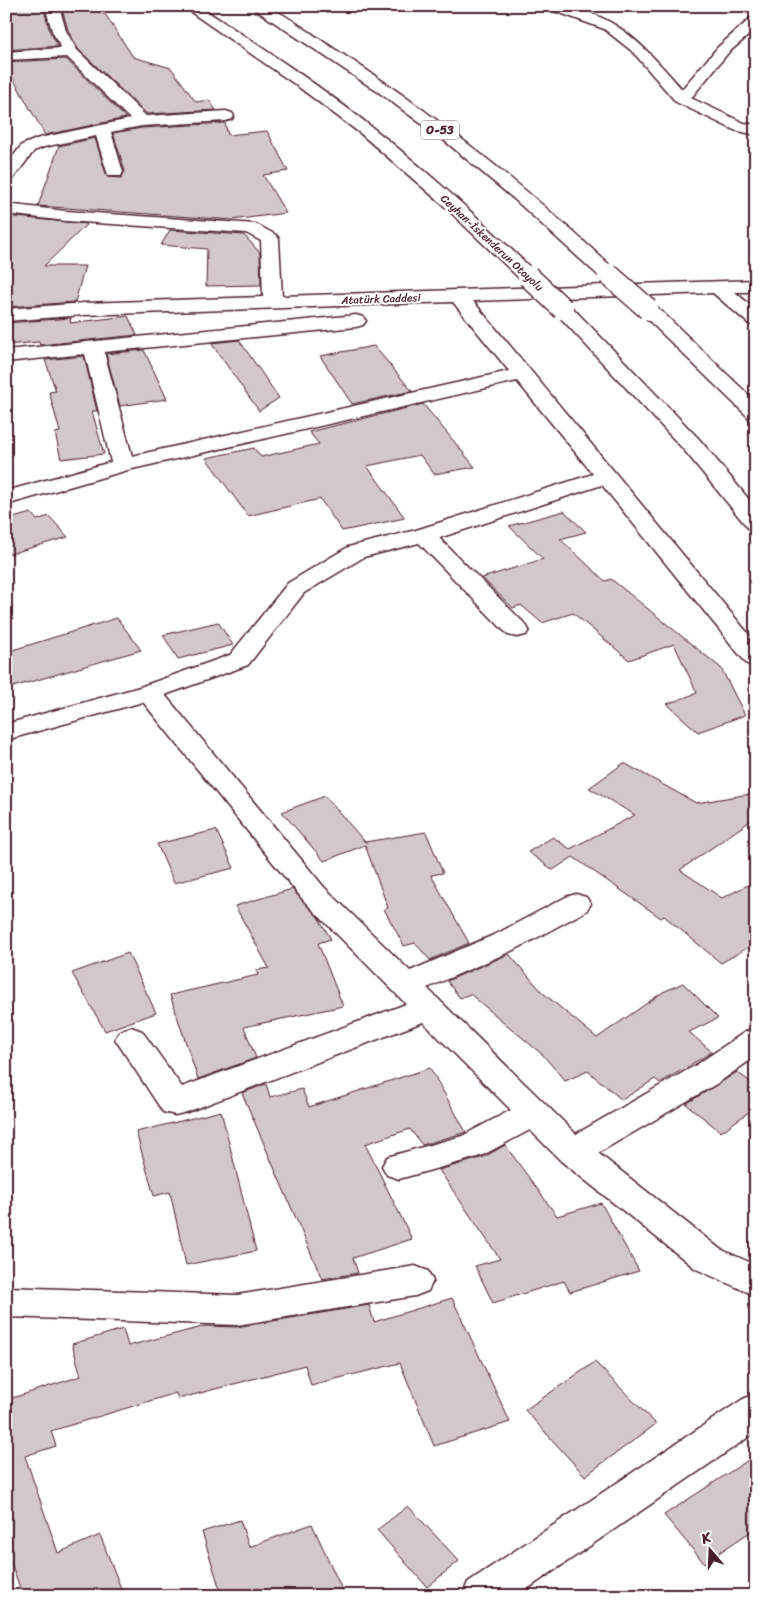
<svg xmlns="http://www.w3.org/2000/svg" width="762" height="1602" font-family="Sriracha,sans-serif">
	<style>
		.building { fill: #d2c7cb; stroke: #4a1f2b }
		.lines { fill: none; stroke-linecap: round; stroke-linejoin: round }
		.minor-casing { stroke: #4a1f2b; stroke-width: 3 }
		.highway-casing { stroke: #4a1f2b; stroke-width: 3 }
		.minor { fill: #fff; fill-rule: evenodd }
		.highway { fill: #fff; fill-rule: evenodd }
		.highway-bridge-casing { stroke: #4a1f2b; stroke-width: 24; stroke-linecap: butt }
		.highway-bridge { stroke: #fff; stroke-width: 21 }
		.labels { text-anchor: middle; dominant-baseline: central; stroke-width: 4; stroke-linejoin: round; paint-order: stroke }
		.far-street-label { font-size: 11px; fill: #4a1f2b; stroke: #fff }
		.shield { fill: #fff; stroke: #80626b; stroke-width: 1 }
		.shield-label { font-size: 12px; font-weight: bold; fill: #4a1f2b }
	</style>
	<rect width="100%" height="100%" fill="#fff"/>
	<filter id="ink" filterUnits="userSpaceOnUse"><feTurbulence type="fractalNoise" baseFrequency=".02" numOctaves="2"/><feDisplacementMap in="SourceGraphic" scale="10" xChannelSelector="R" yChannelSelector="G"/><feConvolveMatrix kernelMatrix="1 2 1 2 8 2 1 2 1" color-interpolation-filters="sRGB"/></filter>
	<g filter="url(#ink)">
		<g class="building">
			<path d="M 34,6 L 43,6 L 50,32 L 58,46 L 6,50 L 6,10 Z"/>
			<path d="M 61,6 L 97,6 L 103,14 L 105,14 L 133,57 L 171,68 L 196,102 L 209,100 L 216,110 L 147,114 L 78,49 L 68,30 Z"/>
			<path d="M 66,59 L 126,118 L 45,135 L 6,66 L 6,62 Z"/>
			<path d="M 225,123 L 228,135 L 267,131 L 288,171 L 263,175 L 286,213 L 232,220 L 38,206 L 59,146 L 95,138 L 107,177 L 121,178 L 125,171 L 113,133 L 142,128 Z"/>
			<path d="M 6,216 L 87,224 L 44,266 L 85,266 L 75,302 L 6,307 Z"/>
			<path d="M 170,230 L 244,235 L 260,253 L 261,285 L 206,286 L 207,249 L 161,245 Z"/>
			<path d="M 128,316 L 137,335 L 40,345 L 39,342 L 6,345 L 6,323 L 71,318 L 70,323 Z"/>
			<path d="M 239,340 L 279,398 L 259,411 L 211,343 Z"/>
			<path d="M 374,346 L 412,391 L 352,404 L 320,356 Z"/>
			<path d="M 144,350 L 167,399 L 120,406 L 106,354 Z"/>
			<path d="M 84,356 L 97,411 L 92,411 L 104,454 L 61,459 L 55,433 L 60,432 L 49,392 L 56,391 L 45,360 Z"/>
			<path d="M 423,404 L 475,467 L 434,474 L 420,455 L 367,466 L 405,518 L 342,531 L 320,499 L 248,516 L 206,458 L 254,448 L 261,457 L 319,444 L 309,432 Z"/>
			<path d="M 564,511 L 586,532 L 560,539 L 605,581 L 611,579 L 721,668 L 745,715 L 698,732 L 667,704 L 697,693 L 674,644 L 629,660 L 573,613 L 542,623 L 521,605 L 513,608 L 482,578 L 543,559 L 509,526 Z"/>
			<path d="M 31,513 L 37,520 L 49,516 L 68,537 L 6,555 L 6,520 Z"/>
			<path d="M 117,618 L 141,650 L 6,689 L 6,652 Z"/>
			<path d="M 218,622 L 233,645 L 178,659 L 163,635 Z"/>
			<path d="M 624,763 L 696,803 L 756,793 L 756,817 L 680,870 L 722,898 L 756,881 L 756,943 L 721,963 L 664,916 L 661,918 L 573,857 L 553,870 L 528,852 L 553,837 L 570,849 L 635,815 L 589,788 Z"/>
			<path d="M 325,796 L 365,842 L 426,832 L 443,873 L 431,875 L 469,943 L 430,960 L 415,943 L 404,946 L 384,909 L 388,908 L 365,845 L 324,861 L 282,812 Z"/>
			<path d="M 216,830 L 234,868 L 174,883 L 157,844 Z"/>
			<path d="M 292,889 L 318,917 L 331,939 L 318,943 L 343,1006 L 244,1027 L 256,1058 L 198,1079 L 170,995 L 258,975 L 256,970 L 269,968 L 235,906 Z"/>
			<path d="M 128,953 L 156,1013 L 105,1031 L 72,973 Z"/>
			<path d="M 509,954 L 543,993 L 597,1038 L 663,992 L 683,983 L 718,1018 L 689,1032 L 712,1052 L 660,1083 L 655,1079 L 622,1100 L 588,1071 L 565,1081 L 543,1055 L 470,994 L 460,998 L 447,981 Z"/>
			<path d="M 430,1068 L 466,1132 L 422,1145 L 410,1129 L 365,1144 L 412,1239 L 353,1258 L 358,1273 L 322,1279 L 242,1093 L 266,1084 L 270,1097 L 302,1089 L 309,1107 Z"/>
			<path d="M 737,1072 L 756,1086 L 756,1107 L 721,1132 L 686,1104 Z"/>
			<path d="M 221,1111 L 256,1251 L 186,1265 L 170,1192 L 154,1196 L 136,1132 Z"/>
			<path d="M 505,1145 L 557,1216 L 601,1203 L 639,1271 L 570,1292 L 564,1281 L 493,1303 L 475,1266 L 500,1259 L 439,1170 L 484,1157 Z"/>
			<path d="M 452,1298 L 510,1422 L 434,1446 L 400,1363 L 311,1385 L 305,1365 L 178,1399 L 176,1393 L 51,1431 L 56,1446 L 25,1456 L 58,1553 L 100,1535 L 124,1596 L 23,1596 L 6,1549 L 6,1400 L 81,1376 L 72,1344 L 123,1329 L 128,1346 L 206,1326 L 237,1327 L 369,1305 L 374,1322 Z"/>
			<path d="M 595,1362 L 656,1424 L 585,1476 L 525,1410 Z"/>
			<path d="M 756,1455 L 756,1528 L 704,1563 L 664,1515 Z"/>
			<path d="M 408,1506 L 459,1561 L 427,1587 L 377,1530 Z"/>
			<path d="M 240,1520 L 249,1547 L 312,1524 L 345,1596 L 222,1596 L 202,1532 Z"/>
		</g>
		<g class="lines">
			<g class="minor-casing">
				<g id="minor">
					<path d="M 45,6 L 59,6 L 66,31 L 77,50 L 146,116 L 226,111 L 232,113 L 234,116 L 232,119 L 226,121 L 142,126 L 111,132 L 123,172 L 121,176 L 109,176 L 107,172 L 96,136 L 44,147 L 34,151 L 12,180 L 6,181 L 6,165 L 22,145 L 39,138 L 130,119 L 67,57 L 6,60 L 6,52 L 61,48 L 52,31 Z"/>
					<path d="M 547,6 C 611,6 643,45 682,89 L 718,47 L 751,18 L 756,17 L 756,29 L 728,53 L 691,98 L 744,123 L 756,125 L 756,135 L 734,130 L 676,102 L 633,52 L 604,29 L 549,9 Z"/>
					<path d="M 6,204 L 66,211 L 256,224 L 276,235 L 279,239 L 282,296 L 756,280 L 756,292 L 735,292 L 756,310 L 756,326 L 749,324 L 713,293 L 473,301 L 756,643 L 756,666 L 747,664 L 602,485 L 439,538 L 526,625 L 529,630 L 526,635 L 517,637 L 508,635 L 419,543 L 364,557 L 304,593 L 248,665 L 165,695 L 324,887 L 410,971 L 496,934 L 566,897 L 576,894 L 586,897 L 591,904 L 586,911 L 518,948 L 427,988 L 576,1134 L 696,1065 L 745,1032 L 756,1028 L 756,1056 L 718,1083 L 598,1153 L 720,1249 L 756,1265 L 756,1296 L 696,1269 L 561,1161 L 530,1130 L 483,1155 L 471,1159 L 399,1179 L 387,1175 L 382,1166 L 387,1157 L 462,1136 L 511,1110 L 423,1022 L 187,1112 L 175,1115 L 163,1112 L 115,1039 L 120,1031 L 131,1027 L 142,1031 L 182,1087 L 406,1004 L 304,901 L 143,702 L 6,740 L 6,724 L 140,687 L 230,655 L 288,583 L 348,547 L 416,530 L 593,474 L 517,381 L 128,470 L 6,505 L 6,491 L 111,462 L 85,354 L 6,362 L 6,350 L 356,315 L 363,317 L 366,321 L 363,325 L 356,327 L 104,352 L 132,456 L 509,371 L 453,302 L 84,315 L 6,321 L 6,309 L 84,303 L 263,297 L 261,241 L 246,233 L 66,221 L 6,214 Z"/>
					<path d="M 415,1266 L 428,1271 L 433,1281 L 428,1291 L 415,1296 L 237,1325 L 6,1317 L 6,1287 L 237,1295 Z"/>
					<path d="M 756,1394 L 756,1432 L 517,1596 L 462,1596 L 468,1582 L 743,1399 Z"/>
				</g>
			</g>
			<g class="highway-casing">
				<g id="highway">
					<path d="M 182,6 L 199,6 C 258,45 318,84 373,128 C 430,173 483,222 535,272 L 537,276 L 535,280 L 528,282 L 521,280 L 443,205 L 361,134 L 296,85 Z"/>
					<path d="M 250,6 C 256,6 264,5 269,7 C 290,17 310,33 330,46 C 432,111 526,187 615,270 L 617,274 L 615,278 L 608,280 L 601,278 L 514,199 L 446,142 L 381,94 Z"/>
					<path d="M 563,303 L 570,305 L 700,440 L 756,508 L 756,530 L 748,528 L 684,450 L 556,313 L 553,309 L 556,305 Z"/>
					<path d="M 648,303 L 655,305 L 756,402 L 756,420 L 749,418 L 641,313 L 638,309 L 641,305 Z"/>
				</g>
			</g>
			<use href="#minor" class="minor"/>
			<use href="#highway" class="highway"/>
			<g class="highway-bridge-casing">
				<g id="highway-bridge">
					<path d="M 608,274 L 648,309"/>
					<path d="M 528,276 L 563,309"/>
				</g>
			</g>
			<use href="#highway-bridge" class="highway-bridge"/>
		</g>
	</g>
	<g class="labels">
		<g class="far-street-label">
			<text transform="translate(492 243) rotate(43)">Ceyhan-İskenderun Otoyolu</text>
			<text transform="translate(381 299) rotate(-2)">Atatürk Caddesi</text>
		</g>
		<rect class="shield" x="421" y="120.5" width="38" height="19" rx="4"/>
		<g class="shield-label">
			<text x="440" y="130">O-53</text>
		</g>
	</g>
	<rect width="762" height="1602" fill="none" stroke="#fff" stroke-width="25"/>
	<rect x="12" y="12" width="737" height="1577" fill="none" stroke="#4a1f2b" stroke-width="2" filter="url(#ink)"/>
	<g transform="translate(710 1550) rotate(341)" stroke="#ffffff" stroke-width="4" paint-order="stroke">
	<path d="M0-4L9 19L0 12L-9 19Z" fill="#4a1f2b"/>
	<text y="-8" font-size="14" font-weight="bold" text-anchor="middle" fill="#4a1f2b">K</text>
	</g>
</svg>
